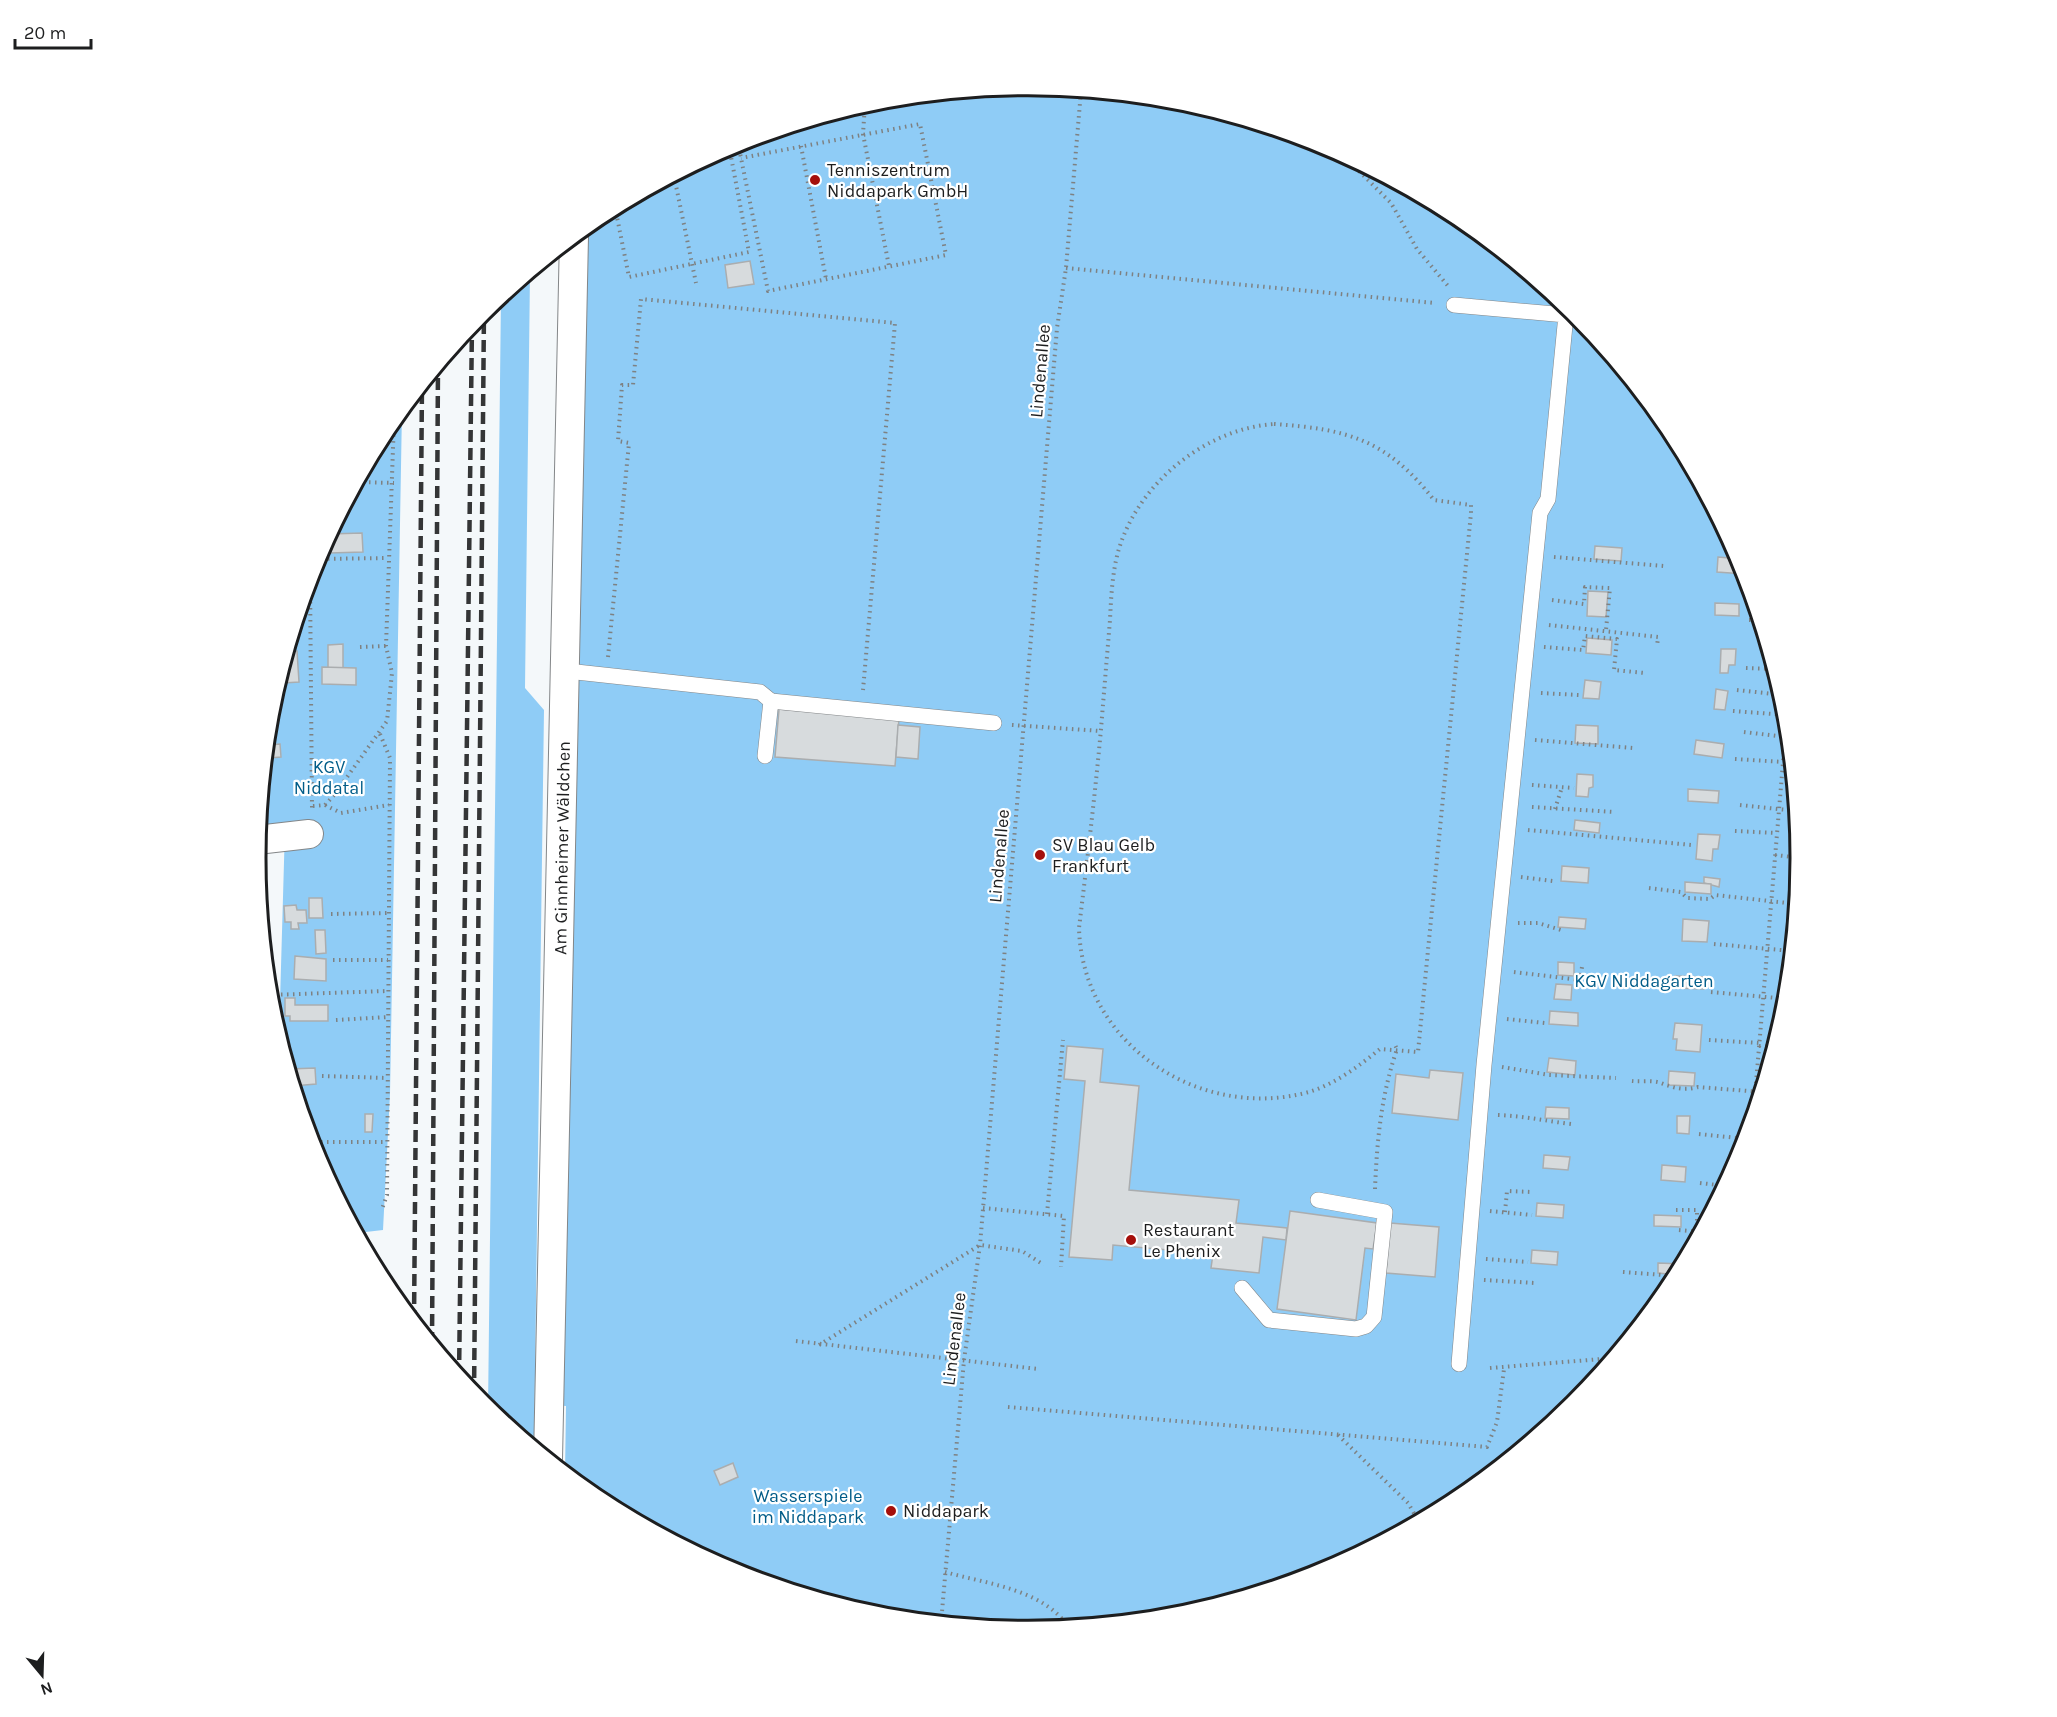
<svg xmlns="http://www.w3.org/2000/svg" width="2057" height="1717" font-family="Karla,sans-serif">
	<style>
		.green { fill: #8fccf6 }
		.building { fill: #d7dbdd; stroke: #aaadaf; stroke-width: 1.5 }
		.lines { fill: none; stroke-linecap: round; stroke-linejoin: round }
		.lane-casing { stroke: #838688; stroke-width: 16 }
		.street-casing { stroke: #838688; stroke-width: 30 }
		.path { stroke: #7e8182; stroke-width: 4; stroke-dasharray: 1.5 4.5; stroke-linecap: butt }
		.lane { stroke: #fff; stroke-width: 15 }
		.street { stroke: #fff; stroke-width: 28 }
		.rail { stroke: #343536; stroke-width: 4.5; stroke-dasharray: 12 6; stroke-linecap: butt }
		.poi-dot { fill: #a50f0b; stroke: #fff; stroke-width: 2 }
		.labels { text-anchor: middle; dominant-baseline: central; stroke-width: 4.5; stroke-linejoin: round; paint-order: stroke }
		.poi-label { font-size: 18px; fill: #1d1e1f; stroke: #fff; text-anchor: start }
		.street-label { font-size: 18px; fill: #1d1e1f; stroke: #fff }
		.park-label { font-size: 18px; fill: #005c88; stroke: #fff }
		.rim { fill: none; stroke: #1d1e1f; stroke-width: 3 }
	</style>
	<rect width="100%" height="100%" fill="#f4f8fa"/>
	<g class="green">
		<path d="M 1029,86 L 1180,100 L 1325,144 L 1458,216 L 1575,312 L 1671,429 L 1743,563 L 1787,708 L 1801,859 L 1787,1010 L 1743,1155 L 1671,1288 L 1575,1405 L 1458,1501 L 1324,1573 L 1179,1617 L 1028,1631 L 877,1617 L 732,1573 L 599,1501 L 565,1473 L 566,1406 L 553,1405 L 578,233 L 599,216 L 733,144 L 878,100 Z"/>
		<path d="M 530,273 L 525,688 L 544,710 L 534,1448 L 488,1410 L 501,296 Z"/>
		<path d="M 402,410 L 390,1094 L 383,1230 L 357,1233 L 314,1154 L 279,1037 L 285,827 L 258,829 L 270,707 L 314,562 L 386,429 Z"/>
	</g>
	<g class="building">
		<path d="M 1422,197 L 1435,204 L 1430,207 Z"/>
		<path d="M 1476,231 L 1486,239 L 1479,243 L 1473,233 Z"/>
		<path d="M 750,261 L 754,284 L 728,288 L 725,265 Z"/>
		<path d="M 362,533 L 363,552 L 329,553 L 329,534 Z"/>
		<path d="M 1595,546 L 1622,548 L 1621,561 L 1594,559 Z"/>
		<path d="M 1718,557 L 1741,559 L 1744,574 L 1717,572 Z"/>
		<path d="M 1588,591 L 1608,592 L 1606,617 L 1587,616 Z"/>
		<path d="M 1715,603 L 1739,604 L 1739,616 L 1715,615 Z"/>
		<path d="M 1587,638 L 1612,640 L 1611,655 L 1586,653 Z"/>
		<path d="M 343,644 L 343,668 L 328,668 L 328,645 Z"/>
		<path d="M 1721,649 L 1736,649 L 1735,665 L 1729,665 L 1728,673 L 1720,673 Z"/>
		<path d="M 297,651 L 299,682 L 283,683 L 282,669 L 287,652 Z"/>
		<path d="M 322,667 L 356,668 L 356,685 L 322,684 Z"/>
		<path d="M 1585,680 L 1601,682 L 1599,699 L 1583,698 Z"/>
		<path d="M 1716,689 L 1728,691 L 1725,710 L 1714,709 Z"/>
		<path d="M 779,709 L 899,719 L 895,766 L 775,757 Z"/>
		<path d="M 898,725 L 920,727 L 918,759 L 896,757 Z"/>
		<path d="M 1576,725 L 1598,726 L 1598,744 L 1575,743 Z"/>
		<path d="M 1696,740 L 1724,744 L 1722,758 L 1694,754 Z"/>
		<path d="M 280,744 L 281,757 L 269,758 L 268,745 Z"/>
		<path d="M 1577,774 L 1593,775 L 1593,787 L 1589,788 L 1588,797 L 1576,796 Z"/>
		<path d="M 1688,789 L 1719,791 L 1718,803 L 1688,801 Z"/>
		<path d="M 1575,820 L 1600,823 L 1599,833 L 1574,830 Z"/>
		<path d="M 1698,834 L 1720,835 L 1718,849 L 1713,849 L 1712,861 L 1696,859 Z"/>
		<path d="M 1562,866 L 1589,868 L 1588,883 L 1561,881 Z"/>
		<path d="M 1704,877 L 1720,879 L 1719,887 L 1704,883 Z"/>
		<path d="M 1685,882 L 1711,884 L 1711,894 L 1685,892 Z"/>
		<path d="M 309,898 L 322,898 L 323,918 L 309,918 Z"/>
		<path d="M 296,905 L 297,910 L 306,910 L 307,923 L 298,923 L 299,929 L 291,929 L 291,922 L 285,922 L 284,906 Z"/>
		<path d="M 1559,917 L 1586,919 L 1585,929 L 1558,927 Z"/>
		<path d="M 1683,919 L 1709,921 L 1707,942 L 1682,941 Z"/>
		<path d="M 315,930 L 325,930 L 326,953 L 316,954 Z"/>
		<path d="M 295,956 L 326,959 L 326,981 L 294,979 Z"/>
		<path d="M 1558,962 L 1574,963 L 1574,976 L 1558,975 Z"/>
		<path d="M 1675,976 L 1704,977 L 1704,989 L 1675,988 Z"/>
		<path d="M 1556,984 L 1572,985 L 1571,1000 L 1554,999 Z"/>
		<path d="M 285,998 L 295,998 L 295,1005 L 328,1005 L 328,1021 L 290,1021 L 290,1016 L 285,1016 Z"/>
		<path d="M 1550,1011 L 1578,1013 L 1578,1026 L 1549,1024 Z"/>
		<path d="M 1675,1023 L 1702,1025 L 1700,1052 L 1676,1050 L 1677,1039 L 1673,1039 Z"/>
		<path d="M 1067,1046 L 1103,1049 L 1100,1082 L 1139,1086 L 1129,1190 L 1239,1200 L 1236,1223 L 1287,1228 L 1286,1240 L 1263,1237 L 1259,1273 L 1211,1268 L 1213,1254 L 1113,1245 L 1112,1260 L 1069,1257 L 1085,1081 L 1064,1079 Z"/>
		<path d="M 1549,1058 L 1576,1061 L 1575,1075 L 1547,1072 Z"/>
		<path d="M 315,1068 L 316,1084 L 293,1086 L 289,1069 Z"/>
		<path d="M 1430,1070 L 1463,1073 L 1458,1120 L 1392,1113 L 1396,1074 L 1429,1078 Z"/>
		<path d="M 1669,1071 L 1695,1073 L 1694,1086 L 1668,1085 Z"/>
		<path d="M 1546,1107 L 1569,1108 L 1569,1119 L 1545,1118 Z"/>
		<path d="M 365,1114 L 373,1114 L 372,1132 L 365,1132 Z"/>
		<path d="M 1677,1116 L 1690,1116 L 1689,1134 L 1677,1133 Z"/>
		<path d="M 1544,1155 L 1570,1157 L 1568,1170 L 1543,1168 Z"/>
		<path d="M 1662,1165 L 1686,1167 L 1685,1182 L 1661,1180 Z"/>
		<path d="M 1537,1203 L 1564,1205 L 1563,1218 L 1536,1216 Z"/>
		<path d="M 1290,1211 L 1377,1223 L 1373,1249 L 1365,1248 L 1356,1320 L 1277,1309 Z"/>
		<path d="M 1654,1215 L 1681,1216 L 1681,1227 L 1654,1226 Z"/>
		<path d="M 1390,1223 L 1439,1227 L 1435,1277 L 1386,1273 Z"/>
		<path d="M 1532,1250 L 1558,1252 L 1557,1265 L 1531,1263 Z"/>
		<path d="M 1658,1263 L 1683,1264 L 1683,1266 L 1678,1275 L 1658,1273 Z"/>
		<path d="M 733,1463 L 738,1477 L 720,1485 L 714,1471 Z"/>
	</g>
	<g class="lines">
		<g class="lane-casing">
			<g id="lane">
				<path d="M 1454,305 L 1566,315 L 1548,499 L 1540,513 L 1484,1065 L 1459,1364"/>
				<path d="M 567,671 L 760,692 L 771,701"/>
				<path d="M 765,756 L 771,701 L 994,723"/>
				<path d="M 1242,1288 L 1269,1320 L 1356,1329 L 1366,1326 L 1374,1317 L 1385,1212 L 1318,1200"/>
			</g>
		</g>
		<g class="street-casing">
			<g id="street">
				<path d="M 257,840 L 309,834"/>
				<path d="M 548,1459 L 574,236"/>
			</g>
		</g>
		<g class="path">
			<path d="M 865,104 L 863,134 L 889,266"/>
			<path d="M 738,143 L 741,158 L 768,291 L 946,255 L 920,124 L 741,158"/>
			<path d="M 801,146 L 826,279"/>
			<path d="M 1342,154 L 1391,203 L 1417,249 L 1448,286"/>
			<path d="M 674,176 L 696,283"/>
			<path d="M 615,207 L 629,277 L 749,252 L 729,146"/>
			<path d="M 1066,268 L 1435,303"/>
			<path d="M 1274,424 C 1348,429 1387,440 1434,500 L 1471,505 L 1471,513 L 1418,1052 L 1380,1049 C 1359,1066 1335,1084 1309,1092 C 1200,1122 1082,1044 1079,928 C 1087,862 1095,795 1101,729 C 1104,692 1107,656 1110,620 C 1111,599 1112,577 1117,556 C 1134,487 1203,429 1274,424 Z"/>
			<path d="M 383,434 L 392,434"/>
			<path d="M 1679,463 L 1690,463"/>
			<path d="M 357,482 L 394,483"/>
			<path d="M 1554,557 L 1664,566"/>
			<path d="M 316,559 L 388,558"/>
			<path d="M 310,578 L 312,808"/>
			<path d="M 1552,600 L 1584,604 L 1585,587 L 1610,588 L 1606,630"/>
			<path d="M 1749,620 L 1760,620"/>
			<path d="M 1549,625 L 1658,637 L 1657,647"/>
			<path d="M 360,647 L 386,646"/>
			<path d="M 1544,647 L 1583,650 L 1585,636 L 1617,639 L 1614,670 L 1645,673"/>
			<path d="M 608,657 L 629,443 L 618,441 L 622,385 L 633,385 L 641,299 L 895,323 L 863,690"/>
			<path d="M 1746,668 L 1775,669"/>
			<path d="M 1737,690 L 1783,695"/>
			<path d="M 1541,693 L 1579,695"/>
			<path d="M 1733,711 L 1787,715"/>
			<path d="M 1012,725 L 1101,731"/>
			<path d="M 1744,732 L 1786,737"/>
			<path d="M 380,734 L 390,758 L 387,1195 L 382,1209"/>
			<path d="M 1535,740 L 1633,748"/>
			<path d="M 1735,759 L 1783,762"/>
			<path d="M 1532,785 L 1574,788"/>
			<path d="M 325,805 L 341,813 L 389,805"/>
			<path d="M 1740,805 L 1797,811"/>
			<path d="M 313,806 L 325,805 L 335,794 L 387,721 L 392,673 L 386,646 L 394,420"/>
			<path d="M 1532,807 L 1615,812"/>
			<path d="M 1555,809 L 1562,787"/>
			<path d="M 1528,830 L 1692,845"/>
			<path d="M 1735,831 L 1777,833"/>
			<path d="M 1775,855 L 1801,858"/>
			<path d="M 1521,877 L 1553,881"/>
			<path d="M 1649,888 L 1681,892 L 1687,898 L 1710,899 L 1715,895 L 1797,904"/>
			<path d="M 331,914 L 388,913"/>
			<path d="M 1518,923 L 1538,923 L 1561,930"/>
			<path d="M 1714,944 L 1792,951"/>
			<path d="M 333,960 L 388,960"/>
			<path d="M 1514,972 L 1580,980 L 1582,967"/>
			<path d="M 1711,992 L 1788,999"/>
			<path d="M 269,995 L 387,991"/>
			<path d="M 1507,1019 L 1545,1023"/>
			<path d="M 336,1020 L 388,1017"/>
			<path d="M 1709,1040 L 1759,1043"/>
			<path d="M 1759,1046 L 1775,1047"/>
			<path d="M 1502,1067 L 1549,1075 L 1616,1078"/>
			<path d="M 322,1076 L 387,1078"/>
			<path d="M 1632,1081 C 1641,1082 1653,1080 1661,1083 C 1674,1088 1685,1091 1698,1087 L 1761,1092"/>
			<path d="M 1498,1115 C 1524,1116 1546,1121 1571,1124"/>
			<path d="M 1753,1119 L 1787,715"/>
			<path d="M 1699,1134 L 1747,1139"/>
			<path d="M 315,1142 L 386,1142"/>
			<path d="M 1700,1183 L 1726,1186"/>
			<path d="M 1375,1189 C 1377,1140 1381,1096 1397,1049 L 1395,1045"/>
			<path d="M 983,1208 L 1064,1216 L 1061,1267"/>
			<path d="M 1676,1210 L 1697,1210 L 1697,1232"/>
			<path d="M 1490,1211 L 1532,1215"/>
			<path d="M 1505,1212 L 1507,1191 L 1532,1192"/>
			<path d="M 1047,1214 L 1063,1040"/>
			<path d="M 1679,1230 L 1701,1232"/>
			<path d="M 1486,1259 L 1528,1262"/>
			<path d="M 1623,1272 L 1677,1276"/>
			<path d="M 1484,1280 L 1535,1283"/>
			<path d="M 796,1341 L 1038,1369"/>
			<path d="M 819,1345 L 980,1245 L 1022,1251 L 1044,1265"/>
			<path d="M 1490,1368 L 1614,1358"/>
			<path d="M 1008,1407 L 1487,1447 L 1497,1422 L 1504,1369"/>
			<path d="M 1338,1435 L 1408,1503 L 1419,1522"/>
			<path d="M 945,1572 C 987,1584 1044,1589 1069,1628"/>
			<path d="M 941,1623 L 964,1360 L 980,1245 L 1057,328 L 1066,268 L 1081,91"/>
		</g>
		<use href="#lane" class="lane"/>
		<use href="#street" class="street"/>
		<g class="rail">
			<path d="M 414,1322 L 422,384"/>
			<path d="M 432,1344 L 438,365"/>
			<path d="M 459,1378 L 472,324"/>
			<path d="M 474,1396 L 484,310"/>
		</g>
	</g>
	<g class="poi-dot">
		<circle cx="815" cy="180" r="6"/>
		<circle cx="1040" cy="855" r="6"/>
		<circle cx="1131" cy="1240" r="6"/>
		<circle cx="891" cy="1511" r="6"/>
	</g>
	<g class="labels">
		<g class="poi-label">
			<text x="827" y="170">Tenniszentrum<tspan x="827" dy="21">Niddapark GmbH</tspan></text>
			<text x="1052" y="845">SV Blau Gelb<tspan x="1052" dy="21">Frankfurt</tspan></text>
			<text x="1143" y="1230">Restaurant<tspan x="1143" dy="21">Le Phenix</tspan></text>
			<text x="903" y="1511">Niddapark</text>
		</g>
		<g class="street-label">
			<text transform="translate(1040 371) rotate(-85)">Lindenallee</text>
			<text transform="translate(562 848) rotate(-89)">Am Ginnheimer Wäldchen</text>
			<text transform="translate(999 856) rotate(-85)">Lindenallee</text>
			<text transform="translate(954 1339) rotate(-83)">Lindenallee</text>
		</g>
		<g class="park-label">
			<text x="329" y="767">KGV<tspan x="329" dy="21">Niddatal</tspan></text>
			<text x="1644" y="981">KGV Niddagarten</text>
			<text x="808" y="1496">Wasserspiele<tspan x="808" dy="21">im Niddapark</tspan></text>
		</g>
	</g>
	<path d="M0 0H2057V1717H0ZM266 858a762 762 0 1 1 1524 0a762 762 0 1 1-1524 0Z" fill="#fff" fill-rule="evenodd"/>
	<path class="rim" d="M266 858a762 762 0 1 1 1524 0a762 762 0 1 1-1524 0Z"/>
	<g transform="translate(42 1675) rotate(161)" stroke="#ffffff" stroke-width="4.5" paint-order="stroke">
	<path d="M0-4.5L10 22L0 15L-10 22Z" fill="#1d1e1f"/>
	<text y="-9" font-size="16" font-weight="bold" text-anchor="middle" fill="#1d1e1f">N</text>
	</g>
	<path d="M15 39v9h76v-9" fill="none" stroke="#1d1e1f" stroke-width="3"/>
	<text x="24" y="39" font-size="18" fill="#1d1e1f" stroke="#ffffff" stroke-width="4.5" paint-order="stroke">20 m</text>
</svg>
